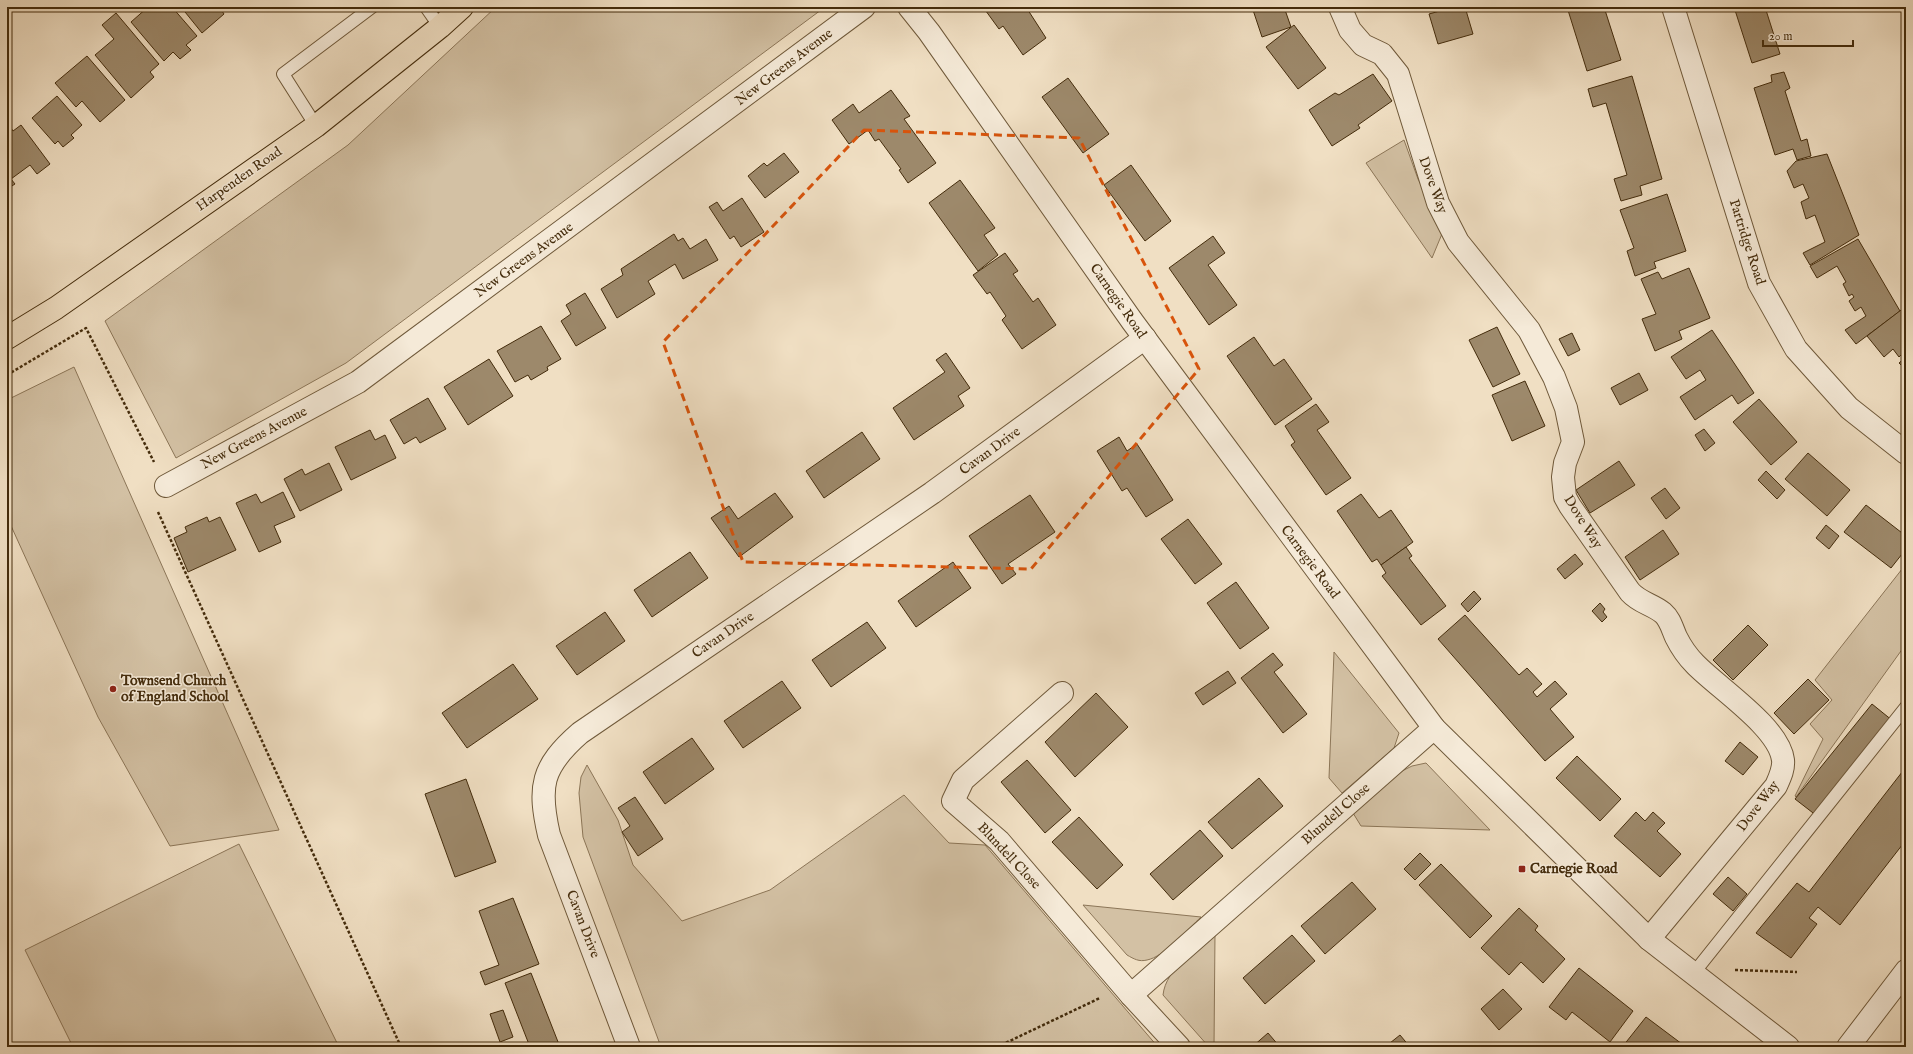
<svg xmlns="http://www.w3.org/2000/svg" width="1913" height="1054" font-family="'IM FELL English',serif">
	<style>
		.green { fill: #d3c1a4; stroke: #8c7658 }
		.building { fill: #9d896b; stroke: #442c0c }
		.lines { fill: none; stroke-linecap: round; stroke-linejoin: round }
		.lane-casing { stroke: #6f593a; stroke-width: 14 }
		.street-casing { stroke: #6f593a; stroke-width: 24 }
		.primary-casing { stroke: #442c0c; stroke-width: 24 }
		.path { stroke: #442c0c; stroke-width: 2.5; stroke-dasharray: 3 2; stroke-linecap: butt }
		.lane { stroke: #f5ead8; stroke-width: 12 }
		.street { stroke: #f5ead8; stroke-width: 22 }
		.primary { stroke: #f0dfc3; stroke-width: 22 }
		.marked { fill: none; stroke: #d8540c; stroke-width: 3; stroke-dasharray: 8 5; stroke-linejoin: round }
		.poi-dot { fill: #8f2418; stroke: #f5ead8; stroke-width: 1.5 }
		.labels { text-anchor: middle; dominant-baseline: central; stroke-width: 3; stroke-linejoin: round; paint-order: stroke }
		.street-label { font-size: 14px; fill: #442c0c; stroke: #f5ead8 }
		.poi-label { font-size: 14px; font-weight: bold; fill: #442c0c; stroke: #f5ead8; text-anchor: start }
	</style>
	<rect width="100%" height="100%" fill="#f0dfc3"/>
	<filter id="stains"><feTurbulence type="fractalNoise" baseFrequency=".005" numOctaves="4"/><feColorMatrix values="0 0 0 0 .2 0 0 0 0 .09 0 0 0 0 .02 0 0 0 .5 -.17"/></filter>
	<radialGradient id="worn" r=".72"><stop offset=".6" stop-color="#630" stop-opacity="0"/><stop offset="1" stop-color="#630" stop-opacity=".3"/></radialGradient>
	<g class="green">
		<path d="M 496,7 L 825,7 L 346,363 L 176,458 L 105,321 L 348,145 Z"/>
		<path d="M 1404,140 L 1418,179 L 1444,229 L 1432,258 L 1366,163 Z"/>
		<path d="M 74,367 L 279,830 L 170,846 L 98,717 L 7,517 L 7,400 Z"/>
		<path d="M 1906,564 L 1906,644 L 1796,797 L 1795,796 L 1823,739 L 1810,724 L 1832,700 L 1815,680 Z"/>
		<path d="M 1334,652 L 1399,733 L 1394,748 L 1342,793 L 1329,778 Z"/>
		<path d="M 1426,763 L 1490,830 L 1361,826 L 1353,813 L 1402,771 L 1412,766 Z"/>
		<path d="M 587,765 L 618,820 L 633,865 L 682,921 L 770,890 L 904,795 L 949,843 L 985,845 L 1158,1047 L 661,1047 L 583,837 L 579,793 L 581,777 Z"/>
		<path d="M 239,844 L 339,1047 L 73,1047 L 25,950 Z"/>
		<path d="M 1083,905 L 1201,917 C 1188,929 1164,957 1147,960 C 1139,962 1134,959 1127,955 Z"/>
		<path d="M 1215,934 L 1214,1047 L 1209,1047 L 1163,995 C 1166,968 1196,951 1215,934 Z"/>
	</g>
	<g class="building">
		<path d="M 148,7 L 172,7 L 197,36 L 186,45 L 191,50 L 180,59 L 173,52 L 164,61 L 131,22 Z"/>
		<path d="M 181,7 L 221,7 L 220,8 L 224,14 L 202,33 Z"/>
		<path d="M 983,7 L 1026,7 L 1046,38 L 1023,55 L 1003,26 L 999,29 Z"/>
		<path d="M 1252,7 L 1284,7 L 1291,27 L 1262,37 Z"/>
		<path d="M 1454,7 L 1465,7 L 1473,34 L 1438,44 L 1429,14 Z"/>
		<path d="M 1567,7 L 1604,7 L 1621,60 L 1587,71 Z"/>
		<path d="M 1734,7 L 1765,7 L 1780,54 L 1752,63 Z"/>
		<path d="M 116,13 L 159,64 L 150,72 L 154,77 L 131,98 L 95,55 L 114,39 L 102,25 Z"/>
		<path d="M 1294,25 L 1326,68 L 1298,89 L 1266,47 Z"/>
		<path d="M 87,56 L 125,100 L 100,122 L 82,101 L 76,107 L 55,83 Z"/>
		<path d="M 1784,72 L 1790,88 L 1785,91 L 1801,141 L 1807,139 L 1811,156 L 1797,160 L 1793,149 L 1775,155 L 1754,88 L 1772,82 L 1771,75 Z"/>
		<path d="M 1373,74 L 1392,101 L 1358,125 L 1360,128 L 1332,146 L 1309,110 L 1335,93 L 1339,95 Z"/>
		<path d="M 1632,76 L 1662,179 L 1640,186 L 1642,195 L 1621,201 L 1614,179 L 1627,175 L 1606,103 L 1593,107 L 1588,89 Z"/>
		<path d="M 1068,78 L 1109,134 L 1083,153 L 1042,97 Z"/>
		<path d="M 891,90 L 910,116 L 904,119 L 936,163 L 908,183 L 899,170 L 901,169 L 879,139 L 875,141 L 868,130 L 849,144 L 832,120 L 853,104 L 859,113 Z"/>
		<path d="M 57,96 L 82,125 L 71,135 L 74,138 L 63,147 L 58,141 L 55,144 L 32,118 Z"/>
		<path d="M 7,122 L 13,131 L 21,125 L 50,164 L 37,174 L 30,165 L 11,179 L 7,174 Z"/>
		<path d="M 784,153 L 799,172 L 765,198 L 748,176 L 764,163 L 767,166 Z"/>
		<path d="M 1827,154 L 1859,235 L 1810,265 L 1803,253 L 1825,242 L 1815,215 L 1806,219 L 1801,202 L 1809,198 L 1803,184 L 1794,188 L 1787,171 L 1796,161 Z"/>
		<path d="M 1131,165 L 1171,221 L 1145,241 L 1104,185 Z"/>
		<path d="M 7,174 L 15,184 L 7,189 Z"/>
		<path d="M 960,180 L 995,228 L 984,235 L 998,255 L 978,271 L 929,203 Z"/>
		<path d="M 1667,194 L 1686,251 L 1654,262 L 1656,268 L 1635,276 L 1627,251 L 1634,248 L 1620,210 Z"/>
		<path d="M 742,198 L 764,232 L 741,247 L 734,236 L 730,239 L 709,207 L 717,202 L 723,211 Z"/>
		<path d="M 674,234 L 678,241 L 683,238 L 690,249 L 706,239 L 718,260 L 683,279 L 675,264 L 648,281 L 655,294 L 617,318 L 601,289 L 623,275 L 621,269 Z"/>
		<path d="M 1213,236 L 1225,253 L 1208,265 L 1237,305 L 1209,325 L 1169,268 Z"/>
		<path d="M 1858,239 L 1900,311 L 1856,344 L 1845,330 L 1866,316 L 1861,307 L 1855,311 L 1849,301 L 1854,297 L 1852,294 L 1849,296 L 1843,284 L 1846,282 L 1837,266 L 1817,278 L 1810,266 Z"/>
		<path d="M 1005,253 L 1018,271 L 1013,274 L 1033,302 L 1038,298 L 1056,325 L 1022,349 L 1002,320 L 1006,316 L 990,292 L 987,294 L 973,275 Z"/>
		<path d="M 1689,268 L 1710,318 L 1679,331 L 1682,339 L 1655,351 L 1642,319 L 1656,314 L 1641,279 L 1658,272 L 1662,279 Z"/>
		<path d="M 585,293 L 606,328 L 576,346 L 561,321 L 571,314 L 566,305 Z"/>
		<path d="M 1905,307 L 1906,356 L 1903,353 L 1899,357 L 1893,349 L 1884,357 L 1867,336 Z"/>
		<path d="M 541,326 L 561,359 L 547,367 L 548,370 L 531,380 L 528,375 L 515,382 L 497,351 Z"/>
		<path d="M 1497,327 L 1520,374 L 1493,387 L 1469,340 Z"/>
		<path d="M 1712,330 L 1754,393 L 1738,404 L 1732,395 L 1695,420 L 1680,397 L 1706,380 L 1700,370 L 1686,379 L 1671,357 Z"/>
		<path d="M 1572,333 L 1580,350 L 1568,356 L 1559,339 Z"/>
		<path d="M 1254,337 L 1274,366 L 1284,359 L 1312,399 L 1275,425 L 1227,356 Z"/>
		<path d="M 946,353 L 970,388 L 958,396 L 964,406 L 914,440 L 893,408 L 945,372 L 936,360 Z"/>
		<path d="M 1906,357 L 1906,370 L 1899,363 Z"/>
		<path d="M 489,359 L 513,396 L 468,425 L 444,387 Z"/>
		<path d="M 1639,373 L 1648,390 L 1620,405 L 1611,388 Z"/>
		<path d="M 1525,381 L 1545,426 L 1512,441 L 1492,395 Z"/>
		<path d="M 428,398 L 446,429 L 420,443 L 416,437 L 404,444 L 390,420 Z"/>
		<path d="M 1759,399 L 1797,442 L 1771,465 L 1733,422 Z"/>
		<path d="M 1316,404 L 1329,422 L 1317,430 L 1351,478 L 1326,495 L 1291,445 L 1295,442 L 1285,426 Z"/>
		<path d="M 1704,429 L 1715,443 L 1705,451 L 1695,435 Z"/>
		<path d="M 370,430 L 375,440 L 385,435 L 396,458 L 351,480 L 335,447 Z"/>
		<path d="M 862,432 L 880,459 L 824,498 L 806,471 Z"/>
		<path d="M 1119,437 L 1127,451 L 1137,444 L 1173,500 L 1146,517 L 1127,488 L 1122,491 L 1097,451 Z"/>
		<path d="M 1808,453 L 1850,490 L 1827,516 L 1785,479 Z"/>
		<path d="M 1619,461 L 1635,485 L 1590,513 L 1576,490 Z"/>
		<path d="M 329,463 L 342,490 L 300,511 L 284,479 L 302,469 L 305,475 Z"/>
		<path d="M 1766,471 L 1785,490 L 1777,499 L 1758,480 Z"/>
		<path d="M 1665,488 L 1680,508 L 1666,519 L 1651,498 Z"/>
		<path d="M 283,492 L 295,517 L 274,526 L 281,542 L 259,552 L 236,503 L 256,494 L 261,503 Z"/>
		<path d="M 775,493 L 793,517 L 739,557 L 711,518 L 729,506 L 738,519 Z"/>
		<path d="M 1361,494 L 1379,518 L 1391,510 L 1413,542 L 1381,565 L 1377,559 L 1372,562 L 1337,511 Z"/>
		<path d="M 1030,495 L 1055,532 L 1008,564 L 1016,574 L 1002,584 L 969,536 Z"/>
		<path d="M 1866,505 L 1906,536 L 1906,549 L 1891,568 L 1844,532 Z"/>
		<path d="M 207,517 L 209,522 L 220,517 L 236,550 L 188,572 L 174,538 L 187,532 L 185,527 Z"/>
		<path d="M 1188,519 L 1222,564 L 1195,584 L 1161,539 Z"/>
		<path d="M 1826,525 L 1839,536 L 1829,549 L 1816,538 Z"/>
		<path d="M 1663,530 L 1679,554 L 1640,580 L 1625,557 Z"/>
		<path d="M 1406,547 L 1412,556 L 1409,558 L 1446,606 L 1421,625 L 1382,576 L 1386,573 L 1381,565 Z"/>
		<path d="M 690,552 L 708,578 L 652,617 L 634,590 Z"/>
		<path d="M 1575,554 L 1583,564 L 1565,579 L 1557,569 Z"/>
		<path d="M 953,562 L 971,588 L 916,627 L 898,601 Z"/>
		<path d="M 1236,582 L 1269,628 L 1240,649 L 1207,603 Z"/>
		<path d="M 1474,591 L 1481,599 L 1468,612 L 1461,604 Z"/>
		<path d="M 1600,603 L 1605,609 L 1603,612 L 1607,617 L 1602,622 L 1592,611 Z"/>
		<path d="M 605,612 L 625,641 L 577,675 L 556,646 Z"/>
		<path d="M 1465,615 L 1519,675 L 1527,668 L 1542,684 L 1533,692 L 1537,697 L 1555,681 L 1567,694 L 1550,709 L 1574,737 L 1545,761 L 1438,639 Z"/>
		<path d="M 867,622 L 886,648 L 831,687 L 812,660 Z"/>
		<path d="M 1748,625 L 1768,645 L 1733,680 L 1713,660 Z"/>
		<path d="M 1273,653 L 1283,665 L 1274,672 L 1307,714 L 1283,733 L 1241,678 Z"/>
		<path d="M 513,664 L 538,699 L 467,748 L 442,713 Z"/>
		<path d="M 1228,671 L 1236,683 L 1203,705 L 1195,693 Z"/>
		<path d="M 1808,679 L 1829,700 L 1794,734 L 1774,713 Z"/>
		<path d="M 782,681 L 801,708 L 743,748 L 724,721 Z"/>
		<path d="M 1096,693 L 1128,727 L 1075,777 L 1045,742 Z"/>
		<path d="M 1872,704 L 1893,721 L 1817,816 L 1795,799 Z"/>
		<path d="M 692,738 L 714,769 L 665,804 L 643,772 Z"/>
		<path d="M 1740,742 L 1758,757 L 1743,775 L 1725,761 Z"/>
		<path d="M 1577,756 L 1621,799 L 1600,821 L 1556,778 Z"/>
		<path d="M 1027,760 L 1071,810 L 1045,833 L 1001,782 Z"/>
		<path d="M 1906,767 L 1906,840 L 1840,925 L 1818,907 L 1809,918 L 1817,924 L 1791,958 L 1756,933 L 1797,883 L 1809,892 Z"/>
		<path d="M 1259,778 L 1283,806 L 1232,849 L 1208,822 Z"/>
		<path d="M 466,779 L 496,862 L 455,877 L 425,794 Z"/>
		<path d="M 635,797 L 663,839 L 638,856 L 622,832 L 630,826 L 618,808 Z"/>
		<path d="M 1636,812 L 1645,821 L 1653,812 L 1665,823 L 1657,831 L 1681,854 L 1660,877 L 1614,836 Z"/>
		<path d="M 1079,817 L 1123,865 L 1097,889 L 1052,842 Z"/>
		<path d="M 1200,830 L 1223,856 L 1173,900 L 1150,874 Z"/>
		<path d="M 1420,853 L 1431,864 L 1415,880 L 1404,869 Z"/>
		<path d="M 1441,864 L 1492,916 L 1470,938 L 1419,885 Z"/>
		<path d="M 1728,877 L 1747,894 L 1733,911 L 1713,894 Z"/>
		<path d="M 1352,882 L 1376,909 L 1325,954 L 1301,926 Z"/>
		<path d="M 513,898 L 539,964 L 485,985 L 480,972 L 499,965 L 479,911 Z"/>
		<path d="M 1519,908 L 1538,926 L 1535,930 L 1565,959 L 1543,983 L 1521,962 L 1509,975 L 1481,948 Z"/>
		<path d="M 1292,935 L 1315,961 L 1265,1004 L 1243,978 Z"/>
		<path d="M 1579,968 L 1633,1011 L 1610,1042 L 1572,1012 L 1566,1020 L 1549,1007 Z"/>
		<path d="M 531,973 L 560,1047 L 530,1047 L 505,983 Z"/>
		<path d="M 1503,989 L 1522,1009 L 1499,1030 L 1481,1009 Z"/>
		<path d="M 503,1010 L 513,1037 L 500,1042 L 490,1014 Z"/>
		<path d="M 1646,1017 L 1686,1047 L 1625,1047 L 1623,1046 Z"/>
		<path d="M 1268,1033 L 1280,1047 L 1252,1047 Z"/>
		<path d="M 1400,1035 L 1410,1047 L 1385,1047 Z"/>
	</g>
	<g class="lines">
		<g class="lane-casing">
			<g id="lane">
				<path d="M 426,7 L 440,27"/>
				<path d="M 316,126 L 283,74 L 372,7"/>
				<path d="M 1693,974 L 1906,707"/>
			</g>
		</g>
		<g class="street-casing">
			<g id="street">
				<path d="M 909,7 L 929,32 L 1132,321 L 1434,728 L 1649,939 L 1788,1047"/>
				<path d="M 1340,7 L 1350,30 L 1363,45 L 1382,54 L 1398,74 L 1438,203 L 1458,242 L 1529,330 L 1554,377 L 1566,408 L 1573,442 L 1565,463 L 1563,477 L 1565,497 L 1570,506 L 1630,592 C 1640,603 1652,604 1663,613 C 1670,619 1672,628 1676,637 C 1681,647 1687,656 1695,664 C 1718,688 1779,727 1783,760 C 1784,769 1780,777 1776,786 L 1649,939"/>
				<path d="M 1673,7 L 1759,283 L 1796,349 L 1849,408 L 1906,453"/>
				<path d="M 166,486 L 358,382 L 864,7"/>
				<path d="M 1062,693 L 963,780 L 953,801 L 999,841 L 1131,995 L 1179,1047"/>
				<path d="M 1131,995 L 1434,728"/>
				<path d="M 629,1047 L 549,835 C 538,787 541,767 580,733 L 932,493 L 1145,338"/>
				<path d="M 1848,1047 L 1906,971"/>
			</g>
		</g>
		<g class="primary-casing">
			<path id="primary" d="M 7,338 L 56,308 L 316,126 L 440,27 L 462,7"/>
		</g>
		<g class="path">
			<path d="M 7,375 L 86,328 L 154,462"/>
			<path d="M 158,512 L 401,1047"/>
			<path d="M 1735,970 L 1797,972"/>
			<path d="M 997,1047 L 1100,998"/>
		</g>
		<use href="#lane" class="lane"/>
		<use href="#street" class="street"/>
		<use href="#primary" class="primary"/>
	</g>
	<path class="marked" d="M 864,130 L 1079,138 L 1199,369 L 1031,569 L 743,562 L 663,342 Z"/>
	<g class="poi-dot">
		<circle cx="113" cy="689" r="4"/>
		<rect x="1518" y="865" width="8" height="8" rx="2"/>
	</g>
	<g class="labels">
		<g class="street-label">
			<text transform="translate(784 67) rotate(-37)">New Greens Avenue</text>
			<text transform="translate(239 179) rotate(-35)">Harpenden Road</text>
			<text transform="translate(1433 185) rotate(70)">Dove Way</text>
			<text transform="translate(1747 242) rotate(72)">Partridge Road</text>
			<text transform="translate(524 260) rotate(-36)">New Greens Avenue</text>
			<text transform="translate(1118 301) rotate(55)">Carnegie Road</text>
			<text transform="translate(254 438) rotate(-28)">New Greens Avenue</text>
			<text transform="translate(990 451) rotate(-36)">Cavan Drive</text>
			<text transform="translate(1583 522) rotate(58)">Dove Way</text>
			<text transform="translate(1310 562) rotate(53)">Carnegie Road</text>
			<text transform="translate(723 635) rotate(-34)">Cavan Drive</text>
			<text transform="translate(1758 806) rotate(-53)">Dove Way</text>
			<text transform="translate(1336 814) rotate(-41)">Blundell Close</text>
			<text transform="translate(1009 856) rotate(47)">Blundell Close</text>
			<text transform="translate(583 924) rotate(69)">Cavan Drive</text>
		</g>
		<g class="poi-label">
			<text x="121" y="681">Townsend Church<tspan x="121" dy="16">of England School</tspan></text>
			<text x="1530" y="869">Carnegie Road</text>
		</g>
	</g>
	<rect width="1913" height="1054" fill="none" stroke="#f0dfc3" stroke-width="24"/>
	<rect x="8" y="8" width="1897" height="1038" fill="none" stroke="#442c0c" stroke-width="2"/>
	<rect x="12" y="12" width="1889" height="1030" fill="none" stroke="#442c0c"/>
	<path d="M1763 40v6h90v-6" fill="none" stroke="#442c0c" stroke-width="2"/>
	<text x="1769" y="40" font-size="12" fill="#442c0c" stroke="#f5ead8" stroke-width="3" paint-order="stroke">20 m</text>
	<rect width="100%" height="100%" filter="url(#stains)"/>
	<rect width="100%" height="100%" fill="url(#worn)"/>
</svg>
